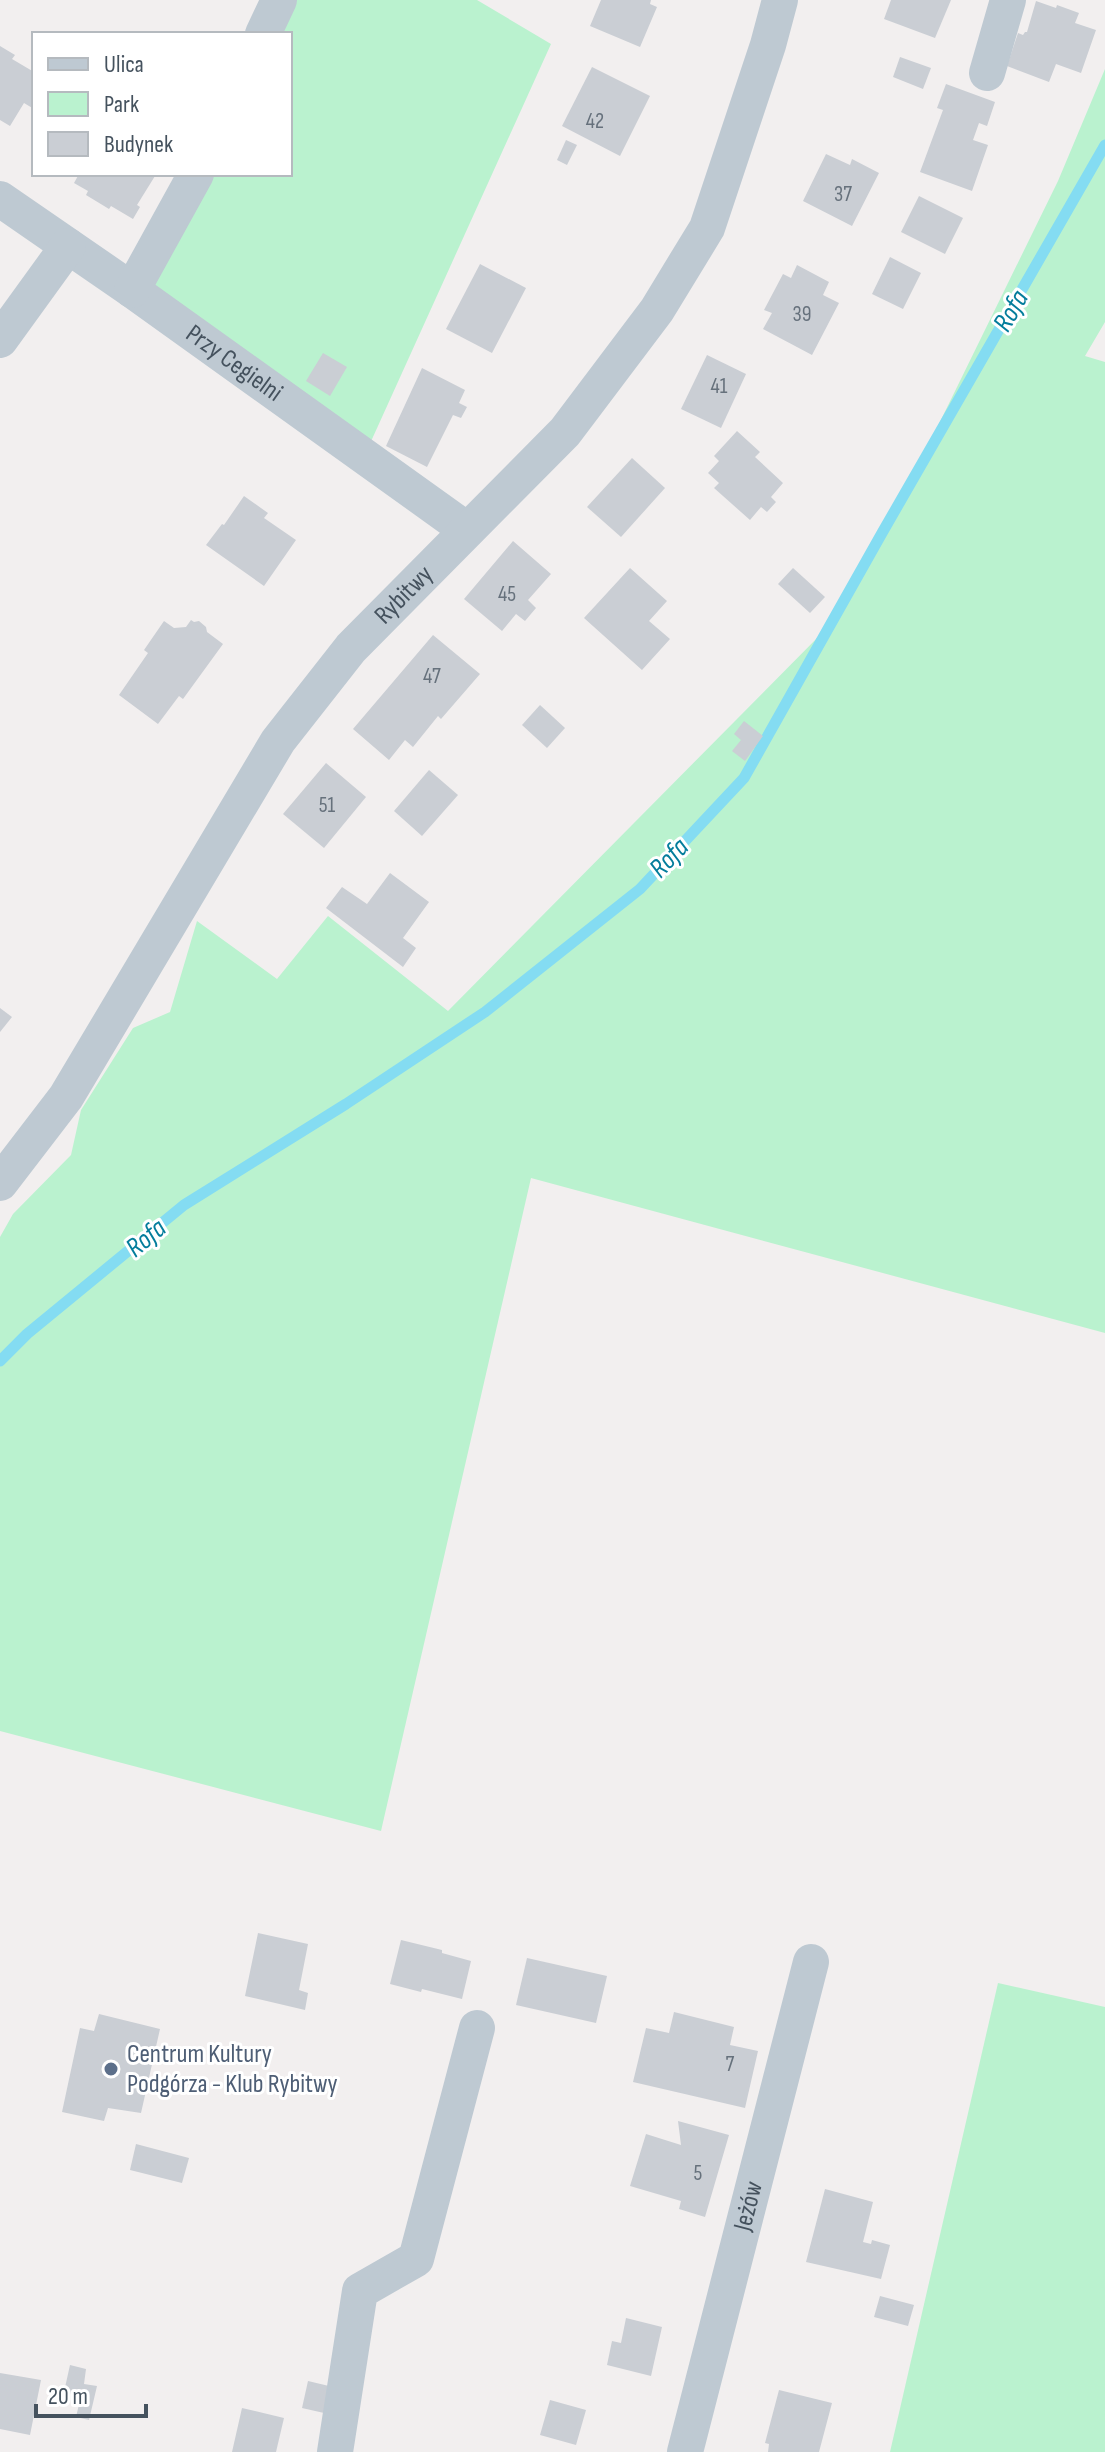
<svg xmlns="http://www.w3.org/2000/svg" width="1105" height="2452" font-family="'Sofia Sans Condensed',sans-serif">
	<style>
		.green { fill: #baf2cf }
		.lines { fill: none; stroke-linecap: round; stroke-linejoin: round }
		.stream { stroke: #84dcf2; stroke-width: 11 }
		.building { fill: #caced4 }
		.minor { stroke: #bec9d2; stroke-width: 36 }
		.service-dot { fill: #5c6f8a; stroke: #fff; stroke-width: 3 }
		.labels { text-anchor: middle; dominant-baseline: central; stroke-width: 6; stroke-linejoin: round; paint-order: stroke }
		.number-label { font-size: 22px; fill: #66717c }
		.street-label { font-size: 26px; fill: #45525e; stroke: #fff }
		.service-label { font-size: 26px; fill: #4e5e75; stroke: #fff; text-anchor: start }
		.water-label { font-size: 28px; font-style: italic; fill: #047d9c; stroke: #fff }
	</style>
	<rect width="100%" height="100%" fill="#f2efef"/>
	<g class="green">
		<path d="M 284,0 L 477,0 L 551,44 L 368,448 L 145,285 L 201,174 L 290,174 L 290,34 L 269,34 Z"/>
		<path d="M 1105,69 L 1105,322 L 1085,356 L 1105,362 L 1105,1333 L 531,1178 L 381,1831 L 0,1731 L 0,1237 L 13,1214 L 71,1155 L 81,1110 L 133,1028 L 170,1012 L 197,921 L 277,979 L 328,916 L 448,1011 L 826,629 L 910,483 L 1058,181 Z"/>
		<path d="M 998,1983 L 1105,2007 L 1105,2452 L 890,2452 Z"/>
	</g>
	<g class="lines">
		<path class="stream" d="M 0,1361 L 27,1334 L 184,1205 L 346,1104 L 485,1012 L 640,889 L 744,778 L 882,533 L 1105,145"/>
	</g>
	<g class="building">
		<path d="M 601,0 L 651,0 L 650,4 L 657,7 L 640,47 L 590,26 Z"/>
		<path d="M 891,0 L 951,0 L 935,38 L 884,19 Z"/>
		<path d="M 1036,1 L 1056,8 L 1057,5 L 1079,13 L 1075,23 L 1096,30 L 1081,73 L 1056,64 L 1049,82 L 1007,66 L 1018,33 L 1023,35 L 1025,32 L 1027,32 Z"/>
		<path d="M 0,46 L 15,55 L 12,59 L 34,72 L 34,109 L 24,103 L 10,126 L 0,120 Z"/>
		<path d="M 900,57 L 931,68 L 923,89 L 893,77 Z"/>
		<path d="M 592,67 L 650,96 L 620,156 L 562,126 Z"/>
		<path d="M 946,84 L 995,102 L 987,126 L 979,123 L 973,140 L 988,145 L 972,191 L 920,172 L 943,110 L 937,108 Z"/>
		<path d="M 566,140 L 577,145 L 567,165 L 557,160 Z"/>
		<path d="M 826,154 L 850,165 L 852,159 L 879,173 L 852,226 L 803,201 Z"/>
		<path d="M 79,174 L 151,174 L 155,176 L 137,205 L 140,207 L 133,219 L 111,206 L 109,209 L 86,195 L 88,191 L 74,183 Z"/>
		<path d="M 919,196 L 963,218 L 945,254 L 901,232 Z"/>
		<path d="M 890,257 L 921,273 L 903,309 L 872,294 Z"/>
		<path d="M 480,264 L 526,288 L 492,353 L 446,329 Z"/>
		<path d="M 797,265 L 829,282 L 823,295 L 839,303 L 812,355 L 763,329 L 772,313 L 764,310 L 783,274 L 791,278 Z"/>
		<path d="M 323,353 L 347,367 L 330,396 L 306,381 Z"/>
		<path d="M 707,355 L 746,374 L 721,428 L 681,409 Z"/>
		<path d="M 422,368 L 465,390 L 459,403 L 467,407 L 461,418 L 453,415 L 427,467 L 386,446 Z"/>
		<path d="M 737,431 L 760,452 L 755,457 L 783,483 L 771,497 L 776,502 L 767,512 L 761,507 L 750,520 L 714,488 L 719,483 L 708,473 L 719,461 L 714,456 Z"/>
		<path d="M 632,458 L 665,488 L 621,537 L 587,507 Z"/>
		<path d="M 244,496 L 268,513 L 264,518 L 296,540 L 264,586 L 206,545 L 222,524 L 224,525 Z"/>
		<path d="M 513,541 L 551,574 L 528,600 L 536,608 L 525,621 L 516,614 L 502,631 L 464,599 Z"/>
		<path d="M 630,568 L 667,601 L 649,621 L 670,639 L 642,670 L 584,618 Z"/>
		<path d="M 793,568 L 825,597 L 810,613 L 778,584 Z"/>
		<path d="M 191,620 L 194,622 L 199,621 L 206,627 L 207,632 L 223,644 L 183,699 L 179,696 L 158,724 L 119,695 L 148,653 L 144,650 L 164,621 L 174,628 L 186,627 Z"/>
		<path d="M 433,635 L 480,674 L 441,719 L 438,716 L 413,747 L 405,740 L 389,760 L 353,729 Z"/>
		<path d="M 540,705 L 565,728 L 547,748 L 522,725 Z"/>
		<path d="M 744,721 L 763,736 L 745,761 L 732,751 L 741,740 L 734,734 Z"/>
		<path d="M 326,763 L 366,797 L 324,848 L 283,814 Z"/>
		<path d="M 429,770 L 458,795 L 422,836 L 394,811 Z"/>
		<path d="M 390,873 L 429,902 L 403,938 L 416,948 L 403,967 L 326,908 L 342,887 L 367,904 Z"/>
		<path d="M 0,1008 L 12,1017 L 0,1032 Z"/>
		<path d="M 258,1933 L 308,1944 L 299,1990 L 308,1993 L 305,2010 L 245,1996 Z"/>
		<path d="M 401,1940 L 442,1950 L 442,1953 L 471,1961 L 462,1999 L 422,1989 L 421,1992 L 390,1984 Z"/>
		<path d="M 527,1958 L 607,1976 L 596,2023 L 516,2005 Z"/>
		<path d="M 674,2012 L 734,2027 L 730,2045 L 758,2051 L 745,2108 L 633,2082 L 646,2028 L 669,2033 Z"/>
		<path d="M 99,2014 L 160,2029 L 141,2113 L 108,2108 L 104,2121 L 62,2112 L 80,2028 L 94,2031 Z"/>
		<path d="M 678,2121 L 729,2135 L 705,2217 L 679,2209 L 681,2201 L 630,2186 L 646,2134 L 681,2145 Z"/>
		<path d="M 136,2144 L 189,2158 L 182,2183 L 130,2170 Z"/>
		<path d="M 825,2189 L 873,2202 L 863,2242 L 871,2244 L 872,2240 L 890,2245 L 881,2279 L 806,2262 Z"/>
		<path d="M 880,2296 L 914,2305 L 908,2326 L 874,2317 Z"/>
		<path d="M 626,2318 L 662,2327 L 651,2376 L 607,2365 L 612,2341 L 621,2343 Z"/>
		<path d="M 70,2365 L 86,2369 L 84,2384 L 97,2386 L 89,2420 L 76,2417 L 81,2396 L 64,2392 Z"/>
		<path d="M 0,2373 L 41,2380 L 30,2435 L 0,2429 Z"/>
		<path d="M 308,2381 L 329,2386 L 324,2413 L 302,2408 Z"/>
		<path d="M 779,2390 L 832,2403 L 819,2452 L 768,2452 L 769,2444 L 765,2443 Z"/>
		<path d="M 550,2400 L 586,2410 L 576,2445 L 540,2435 Z"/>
		<path d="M 242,2408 L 284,2418 L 276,2452 L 232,2452 Z"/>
	</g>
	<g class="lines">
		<g class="minor">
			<path d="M 263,34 L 279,0"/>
			<path d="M 987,73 L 1008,0"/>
			<path id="s1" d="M 0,199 L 132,290 L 467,530"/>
			<path d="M 132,290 L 196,174"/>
			<path d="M 0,340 L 68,246"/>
			<path id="s2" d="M 0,1183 L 66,1097 L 278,741 L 351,648 L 565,432 L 657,310 L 707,228 L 768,45 L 780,0"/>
			<path d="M 335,2452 L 360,2291 L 416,2259 L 477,2028"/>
			<path id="s3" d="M 685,2452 L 811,1962"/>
		</g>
	</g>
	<circle class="service-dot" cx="111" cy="2069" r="8"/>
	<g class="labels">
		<g class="number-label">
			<text x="595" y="121">42</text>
			<text x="843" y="194">37</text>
			<text x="802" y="314">39</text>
			<text x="719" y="386">41</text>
			<text x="507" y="594">45</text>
			<text x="432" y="676">47</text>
			<text x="327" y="805">51</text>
			<text x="730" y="2064">7</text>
			<text x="698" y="2173">5</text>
		</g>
		<g class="street-label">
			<text stroke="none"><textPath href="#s1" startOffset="286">Przy Cegielni</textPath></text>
			<text stroke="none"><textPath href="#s2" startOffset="716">Rybitwy</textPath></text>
			<text stroke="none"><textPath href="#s3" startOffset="254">Jeżów</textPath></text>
		</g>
		<g class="service-label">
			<text x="127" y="2054">Centrum Kultury<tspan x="127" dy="30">Podgórza - Klub Rybitwy</tspan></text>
		</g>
		<g class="water-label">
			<text transform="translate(1011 311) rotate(-60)">Rofa</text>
			<text transform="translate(669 858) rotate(-46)">Rofa</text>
			<text transform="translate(146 1238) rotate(-40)">Rofa</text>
		</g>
	</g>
	<rect x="32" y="32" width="260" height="144" fill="#ffffff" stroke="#b5babf" stroke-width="2"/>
	<rect x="48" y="58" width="40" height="12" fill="#bec9d2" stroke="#b5babf" stroke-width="2"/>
	<text x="104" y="72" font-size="24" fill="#45525e">Ulica</text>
	<rect x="48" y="92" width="40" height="24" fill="#baf2cf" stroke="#b5babf" stroke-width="2"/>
	<text x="104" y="112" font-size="24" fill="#45525e">Park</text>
	<rect x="48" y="132" width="40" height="24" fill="#caced4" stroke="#b5babf" stroke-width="2"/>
	<text x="104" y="152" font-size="24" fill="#45525e">Budynek</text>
	<path d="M36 2404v12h110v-12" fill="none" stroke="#45525e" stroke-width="4"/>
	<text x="48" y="2404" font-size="24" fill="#45525e" stroke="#ffffff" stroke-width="6" paint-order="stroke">20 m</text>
</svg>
